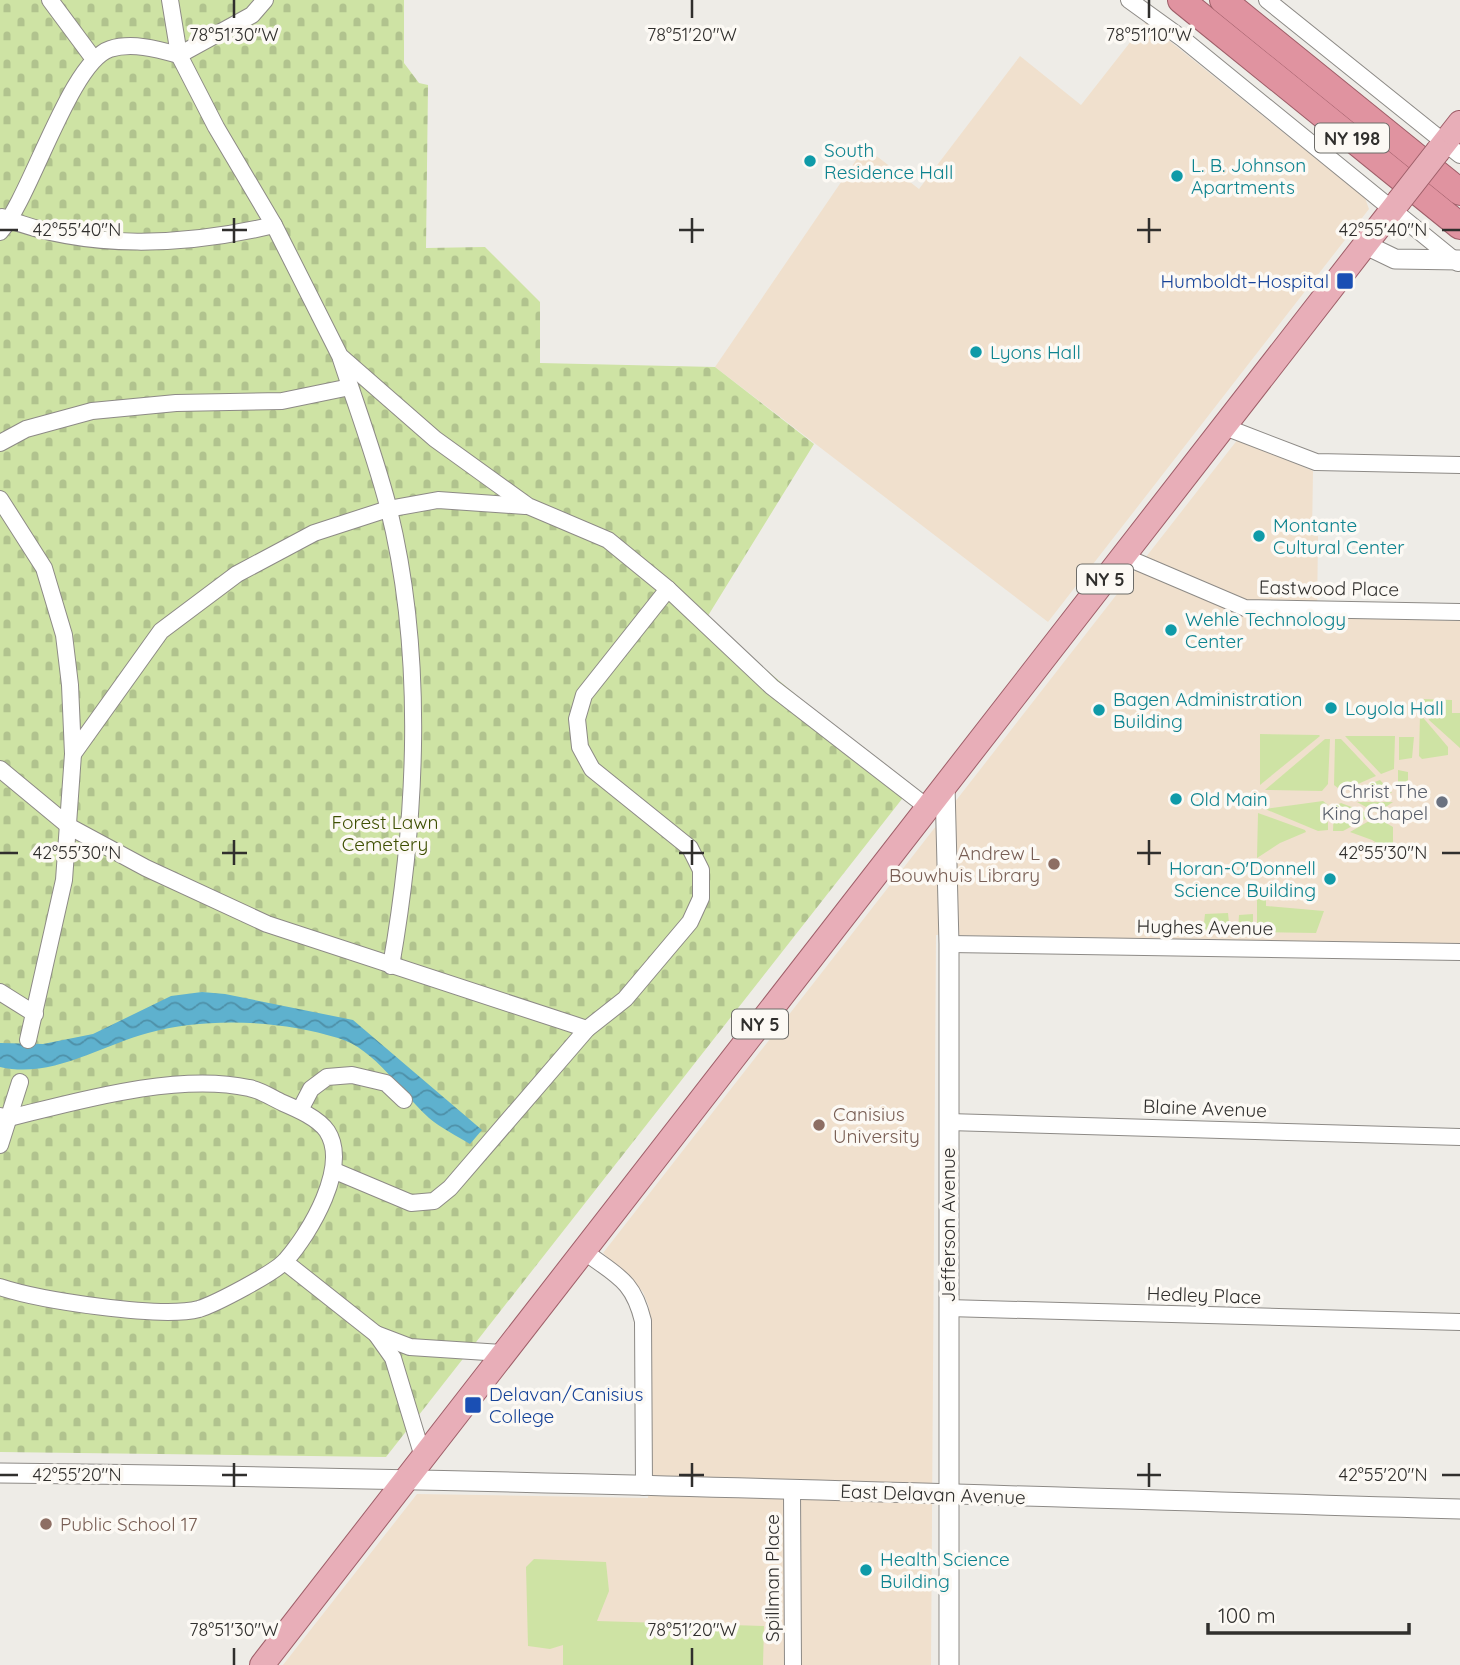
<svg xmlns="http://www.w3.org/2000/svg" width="1460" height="1665" font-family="Quicksand,sans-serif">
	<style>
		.education { fill: #f0e0cd }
		.green { fill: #cee3a4 }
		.cemetery { fill: url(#cemetery-stones) }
		.water { fill: url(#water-waves) }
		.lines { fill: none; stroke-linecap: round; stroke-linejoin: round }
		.minor-casing { stroke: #8d8a86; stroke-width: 18 }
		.tertiary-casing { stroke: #8d8a86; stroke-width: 21 }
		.primary-casing { stroke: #9e5e68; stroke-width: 26 }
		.trunk-casing { stroke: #9e5e68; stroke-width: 28 }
		.minor { stroke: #fff; stroke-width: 16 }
		.tertiary { stroke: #fff; stroke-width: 19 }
		.primary { stroke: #e8aeb8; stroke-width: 24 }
		.trunk { stroke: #e093a0; stroke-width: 26 }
		.primary-bridge-casing { stroke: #9e5e68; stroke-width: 26; stroke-linecap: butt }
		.primary-bridge { stroke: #e8aeb8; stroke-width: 24 }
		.ticks { fill: none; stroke: #302f2d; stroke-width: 2.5 }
		.culture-dot { fill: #0f9aa8; stroke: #fcf9f4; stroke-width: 2.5 }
		.transit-dot { fill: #1a4fb4; stroke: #fcf9f4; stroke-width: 2.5 }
		.worship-dot { fill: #6b7280; stroke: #fcf9f4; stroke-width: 2.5 }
		.education-dot { fill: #8d6e63; stroke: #fcf9f4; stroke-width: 2.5 }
		.labels { text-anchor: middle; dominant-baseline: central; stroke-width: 7; stroke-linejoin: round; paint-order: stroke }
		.shield { fill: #fcf9f4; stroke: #6d6c69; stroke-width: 2 }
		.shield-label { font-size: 18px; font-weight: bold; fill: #302f2d }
		.culture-label { font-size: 19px; fill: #0d838f; stroke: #fcf9f4; text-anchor: start }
		.transit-label { font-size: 19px; fill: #164399; stroke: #fcf9f4; text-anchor: end }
		.street-label { font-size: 19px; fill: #302f2d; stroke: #fcf9f4 }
		.worship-label { font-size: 19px; fill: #5b616d; stroke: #fcf9f4; text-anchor: end }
		.park-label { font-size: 19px; fill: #3e4f02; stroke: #fcf9f4 }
		.education-label { font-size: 19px; fill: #785e54; stroke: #fcf9f4; text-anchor: start }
		.ticks-label { font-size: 18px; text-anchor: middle; fill: #302f2d; stroke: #fcf9f4; stroke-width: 7; stroke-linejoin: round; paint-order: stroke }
	</style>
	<defs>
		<pattern id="cemetery-stones" width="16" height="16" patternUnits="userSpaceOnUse" patternTransform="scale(1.75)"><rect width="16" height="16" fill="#cee3a4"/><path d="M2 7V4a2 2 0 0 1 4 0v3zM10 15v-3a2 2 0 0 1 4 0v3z" fill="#b1c38e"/></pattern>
		<pattern id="water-waves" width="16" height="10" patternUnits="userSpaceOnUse" patternTransform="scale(1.75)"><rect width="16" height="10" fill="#5eb1ce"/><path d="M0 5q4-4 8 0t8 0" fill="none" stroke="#4e90a8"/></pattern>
	</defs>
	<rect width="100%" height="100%" fill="#eeece7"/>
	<g class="education">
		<path d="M 1146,22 L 1365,198 L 1369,209 L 1048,622 L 715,367 L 865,147 L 919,189 L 1020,56 L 1081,105 Z"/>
		<path d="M 1238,439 L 1313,471 L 1312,535 L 1318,536 L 1317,616 L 1460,621 L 1460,944 L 936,935 L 931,1665 L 283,1665 L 417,1494 L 648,1498 L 649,1307 L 643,1292 L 603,1253 Z"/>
	</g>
	<g class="green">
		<path d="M 1421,699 L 1452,700 L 1452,713 L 1460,713 L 1460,748 L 1429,720 Z"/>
		<path d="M 1420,714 L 1448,747 L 1448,755 L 1422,759 L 1419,756 Z"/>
		<path d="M 1260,734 L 1319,735 L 1320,736 L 1260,785 Z"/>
		<path d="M 1345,736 L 1395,736 L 1394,769 L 1381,774 Z"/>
		<path d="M 1399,737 L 1414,737 L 1412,758 L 1399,760 Z"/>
		<path d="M 1325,739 L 1330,739 L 1328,784 L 1322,791 L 1265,790 Z"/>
		<path d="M 1335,739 L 1341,739 L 1376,776 L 1342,791 L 1334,785 Z"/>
		<path d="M 1398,770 L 1408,772 L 1408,793 L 1398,793 Z"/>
		<path d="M 1380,780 L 1392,793 L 1356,791 L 1356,789 Z"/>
		<path d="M 1323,801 L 1328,805 L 1328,830 L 1318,831 L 1265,809 Z"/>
		<path d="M 1357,802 L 1393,802 L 1377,813 Z"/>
		<path d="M 1341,803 L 1370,814 L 1371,816 L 1343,831 L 1333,831 L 1334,806 Z"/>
		<path d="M 1258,813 L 1305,830 L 1306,832 L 1280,843 L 1257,858 Z"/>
		<path d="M 1376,817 L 1393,827 L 1393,853 L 1372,840 L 1350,832 Z"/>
		<path d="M 1257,890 L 1266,890 L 1266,906 L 1324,911 L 1316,933 L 1257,932 Z"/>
		<path d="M 1228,913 L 1230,932 L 1203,931 L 1205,914 Z"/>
		<path d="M 1253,914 L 1253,932 L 1238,932 L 1239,915 Z"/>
		<path d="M 534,1559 L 606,1562 L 609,1591 L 597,1621 L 764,1626 L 763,1665 L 563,1665 L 563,1645 L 550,1649 L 528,1646 L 526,1567 Z"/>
	</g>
	<path class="cemetery" d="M 0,0 L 404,0 L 404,63 L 419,83 L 428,85 L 426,248 L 485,247 L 540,302 L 540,363 L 715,367 L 814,444 L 706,619 L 909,790 L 386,1457 L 0,1452 Z"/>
	<path class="water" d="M 202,992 L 225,994 L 353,1020 L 482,1130 L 470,1144 C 457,1136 441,1128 429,1118 C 401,1093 376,1049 338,1038 C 279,1020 207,1017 148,1033 C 99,1046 52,1079 0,1067 L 0,1043 L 43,1044 L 93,1034 L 171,996 Z"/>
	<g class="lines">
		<g class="minor-casing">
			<g id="minor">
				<path d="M 50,0 L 93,58"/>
				<path d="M 170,0 L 179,55 L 216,127 L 274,225 L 340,356 L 435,439 L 528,506 L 608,540 L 668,589 L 772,687 L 927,807"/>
				<path d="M 1129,0 L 1183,39 L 1458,263"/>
				<path d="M 1267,0 L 1460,155"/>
				<path d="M 2,217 C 88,251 186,246 274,225"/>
				<path d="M 0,232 C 31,197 70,62 110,49 C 132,42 157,49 179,55 L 252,15 L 265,0"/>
				<path d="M 341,359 C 357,408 375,456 388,506 C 425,653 417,818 391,966"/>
				<path d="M 1225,427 L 1316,462 L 1460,465"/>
				<path d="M 0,443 L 26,429 L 92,411 L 176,403 L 282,401 L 350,387"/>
				<path d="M 0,499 L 44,568 L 64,635 L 70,685 L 73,754 L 64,880 L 28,1040"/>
				<path d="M 1123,556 L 1245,608 L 1460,612"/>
				<path d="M 73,754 L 161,631 L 237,574 L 314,533 L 388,509 L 438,500 L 525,506"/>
				<path d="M 0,769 L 70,827 L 146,868 L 267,924 L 587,1029"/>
				<path d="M 949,944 L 1460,952"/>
				<path d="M 0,992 L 35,1014"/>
				<path d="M 300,1110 L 311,1089 L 327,1077 L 352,1075 L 386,1083 L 404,1100"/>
				<path d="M 0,1116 L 9,1118 C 78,1101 178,1072 249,1088 C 261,1090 272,1098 283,1103 C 297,1109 318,1118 327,1131 C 350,1166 310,1233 286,1260 C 275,1273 215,1304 199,1309 C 160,1319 39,1300 0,1287"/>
				<path d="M 948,1122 L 1460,1137"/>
				<path d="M 0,1145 L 20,1082"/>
				<path d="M 335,1171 L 411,1203 L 434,1201 L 450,1188 L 587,1029 L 625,999 L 690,922 L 701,898 L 701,870 L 690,848 L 592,769 L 580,747 L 577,719 L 584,695 L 668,589"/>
				<path d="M 585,1252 C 617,1276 633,1280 643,1321 L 644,1487"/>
				<path d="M 285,1262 L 376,1334 L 393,1358 L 423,1457"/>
				<path d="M 948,1308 L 1460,1322"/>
				<path d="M 376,1334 L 410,1347 L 502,1353"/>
				<path d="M 792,1491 L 793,1665"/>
			</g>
		</g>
		<g class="tertiary-casing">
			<g id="tertiary">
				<path d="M 1366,245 L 1395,259 L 1460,260"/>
				<path d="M 945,786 L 949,944 L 949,1665"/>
				<path d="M 0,1473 C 487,1478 973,1495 1460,1509"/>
			</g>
		</g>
		<g class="primary-casing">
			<g id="primary">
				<path d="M 1438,151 L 1460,123"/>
				<path d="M 262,1665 L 1399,201"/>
			</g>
		</g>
		<g class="trunk-casing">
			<g id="trunk">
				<path d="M 1181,0 L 1460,226"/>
				<path d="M 1223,0 L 1460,192"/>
			</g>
		</g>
		<use href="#minor" class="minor"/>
		<use href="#tertiary" class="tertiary"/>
		<use href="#primary" class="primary"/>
		<use href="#trunk" class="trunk"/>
		<g class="primary-bridge-casing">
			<path id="primary-bridge" d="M 1399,201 L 1438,151"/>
		</g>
		<use href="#primary-bridge" class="primary-bridge"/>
	</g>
	<path class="ticks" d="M 234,0 L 234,18M 692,0 L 692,18M 1149,0 L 1149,18M 234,218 L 234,243M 692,218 L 692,243M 1149,218 L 1149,243M 0,230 L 18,230M 222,230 L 247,230M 679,230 L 704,230M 1137,230 L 1161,230M 1442,230 L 1460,230M 234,840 L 234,865M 692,840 L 692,865M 1149,840 L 1149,865M 0,853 L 18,853M 222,853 L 247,853M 679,853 L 704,853M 1137,853 L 1161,853M 1442,853 L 1460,853M 234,1463 L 234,1487M 692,1463 L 692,1487M 1149,1463 L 1149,1487M 0,1475 L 18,1475M 222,1475 L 247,1475M 679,1475 L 704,1475M 1137,1475 L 1161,1475M 1442,1475 L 1460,1475M 234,1648 L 234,1665M 692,1648 L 692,1665"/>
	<g class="culture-dot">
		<circle cx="810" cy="161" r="7"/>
		<circle cx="1177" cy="176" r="7"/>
		<circle cx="976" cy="352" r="7"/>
		<circle cx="1259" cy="536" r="7"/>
		<circle cx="1171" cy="630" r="7"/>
		<circle cx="1331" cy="708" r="7"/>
		<circle cx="1099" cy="710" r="7"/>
		<circle cx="1176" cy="799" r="7"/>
		<circle cx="1330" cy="879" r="7"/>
		<circle cx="866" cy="1570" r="7"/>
	</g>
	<g class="transit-dot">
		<rect x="1336" y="272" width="18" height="18" rx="3.5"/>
		<rect x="464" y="1396" width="18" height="18" rx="3.5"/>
	</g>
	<circle class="worship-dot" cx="1442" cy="802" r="7"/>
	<g class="education-dot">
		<circle cx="1054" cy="864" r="7"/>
		<circle cx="819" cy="1125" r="7"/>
		<circle cx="46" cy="1524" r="7"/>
	</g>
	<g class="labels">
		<g class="shield">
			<rect x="1315" y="123.5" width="74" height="29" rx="5"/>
			<rect x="1077" y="564.5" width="56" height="29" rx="5"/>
			<rect x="732" y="1009.5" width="56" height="29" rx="5"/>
		</g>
		<g class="shield-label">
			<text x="1352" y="138">NY 198</text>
			<text x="1105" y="579">NY 5</text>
			<text x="760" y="1024">NY 5</text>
		</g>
		<g class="culture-label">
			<text x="824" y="150">South<tspan x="824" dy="22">Residence Hall</tspan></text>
			<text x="1191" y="165">L. B. Johnson<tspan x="1191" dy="22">Apartments</tspan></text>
			<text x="990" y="352">Lyons Hall</text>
			<text x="1273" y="525">Montante<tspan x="1273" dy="22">Cultural Center</tspan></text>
			<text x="1185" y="619">Wehle Technology<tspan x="1185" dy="22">Center</tspan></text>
			<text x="1113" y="699">Bagen Administration<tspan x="1113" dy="22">Building</tspan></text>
			<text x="1345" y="708">Loyola Hall</text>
			<text x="1190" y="799">Old Main</text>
			<text x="1316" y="868" text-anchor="end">Horan-O'Donnell<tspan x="1316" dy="22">Science Building</tspan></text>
			<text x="880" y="1559">Health Science<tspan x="880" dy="22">Building</tspan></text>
		</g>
		<g class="transit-label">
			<text x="1329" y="281">Humboldt–Hospital</text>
			<text x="489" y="1394" text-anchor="start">Delavan/Canisius<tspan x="489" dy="22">College</tspan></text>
		</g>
		<g class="street-label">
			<text transform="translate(1329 588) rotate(1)">Eastwood Place</text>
			<text transform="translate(1205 927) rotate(1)">Hughes Avenue</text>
			<text transform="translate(1205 1108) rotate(2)">Blaine Avenue</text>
			<text transform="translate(948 1225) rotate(-90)">Jefferson Avenue</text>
			<text transform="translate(1204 1295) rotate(2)">Hedley Place</text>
			<text transform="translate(933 1494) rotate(2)">East Delavan Avenue</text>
			<text transform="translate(772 1578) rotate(-90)">Spillman Place</text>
		</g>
		<g class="worship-label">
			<text x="1428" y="791">Christ The<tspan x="1428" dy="22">King Chapel</tspan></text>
		</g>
		<g class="park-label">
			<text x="385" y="822">Forest Lawn<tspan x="385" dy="22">Cemetery</tspan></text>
		</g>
		<g class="education-label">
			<text x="1040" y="853" text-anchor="end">Andrew L<tspan x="1040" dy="22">Bouwhuis Library</tspan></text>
			<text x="833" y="1114">Canisius<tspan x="833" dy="22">University</tspan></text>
			<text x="60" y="1524">Public School 17</text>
		</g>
	</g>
	<g class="ticks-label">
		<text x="234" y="41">78°51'30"W</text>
		<text x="692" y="41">78°51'20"W</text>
		<text x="1149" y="41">78°51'10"W</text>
		<text x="77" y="236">42°55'40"N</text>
		<text x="1383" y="236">42°55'40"N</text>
		<text x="77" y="859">42°55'30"N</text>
		<text x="1383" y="859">42°55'30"N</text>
		<text x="77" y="1481">42°55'20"N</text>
		<text x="1383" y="1481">42°55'20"N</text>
		<text x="234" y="1636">78°51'30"W</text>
		<text x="692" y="1636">78°51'20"W</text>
	</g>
	<path d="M1208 1623v10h201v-10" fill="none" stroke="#302f2d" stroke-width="3.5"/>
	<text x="1218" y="1623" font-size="21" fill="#302f2d" stroke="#fcf9f4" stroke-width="5" paint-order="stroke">100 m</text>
</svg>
